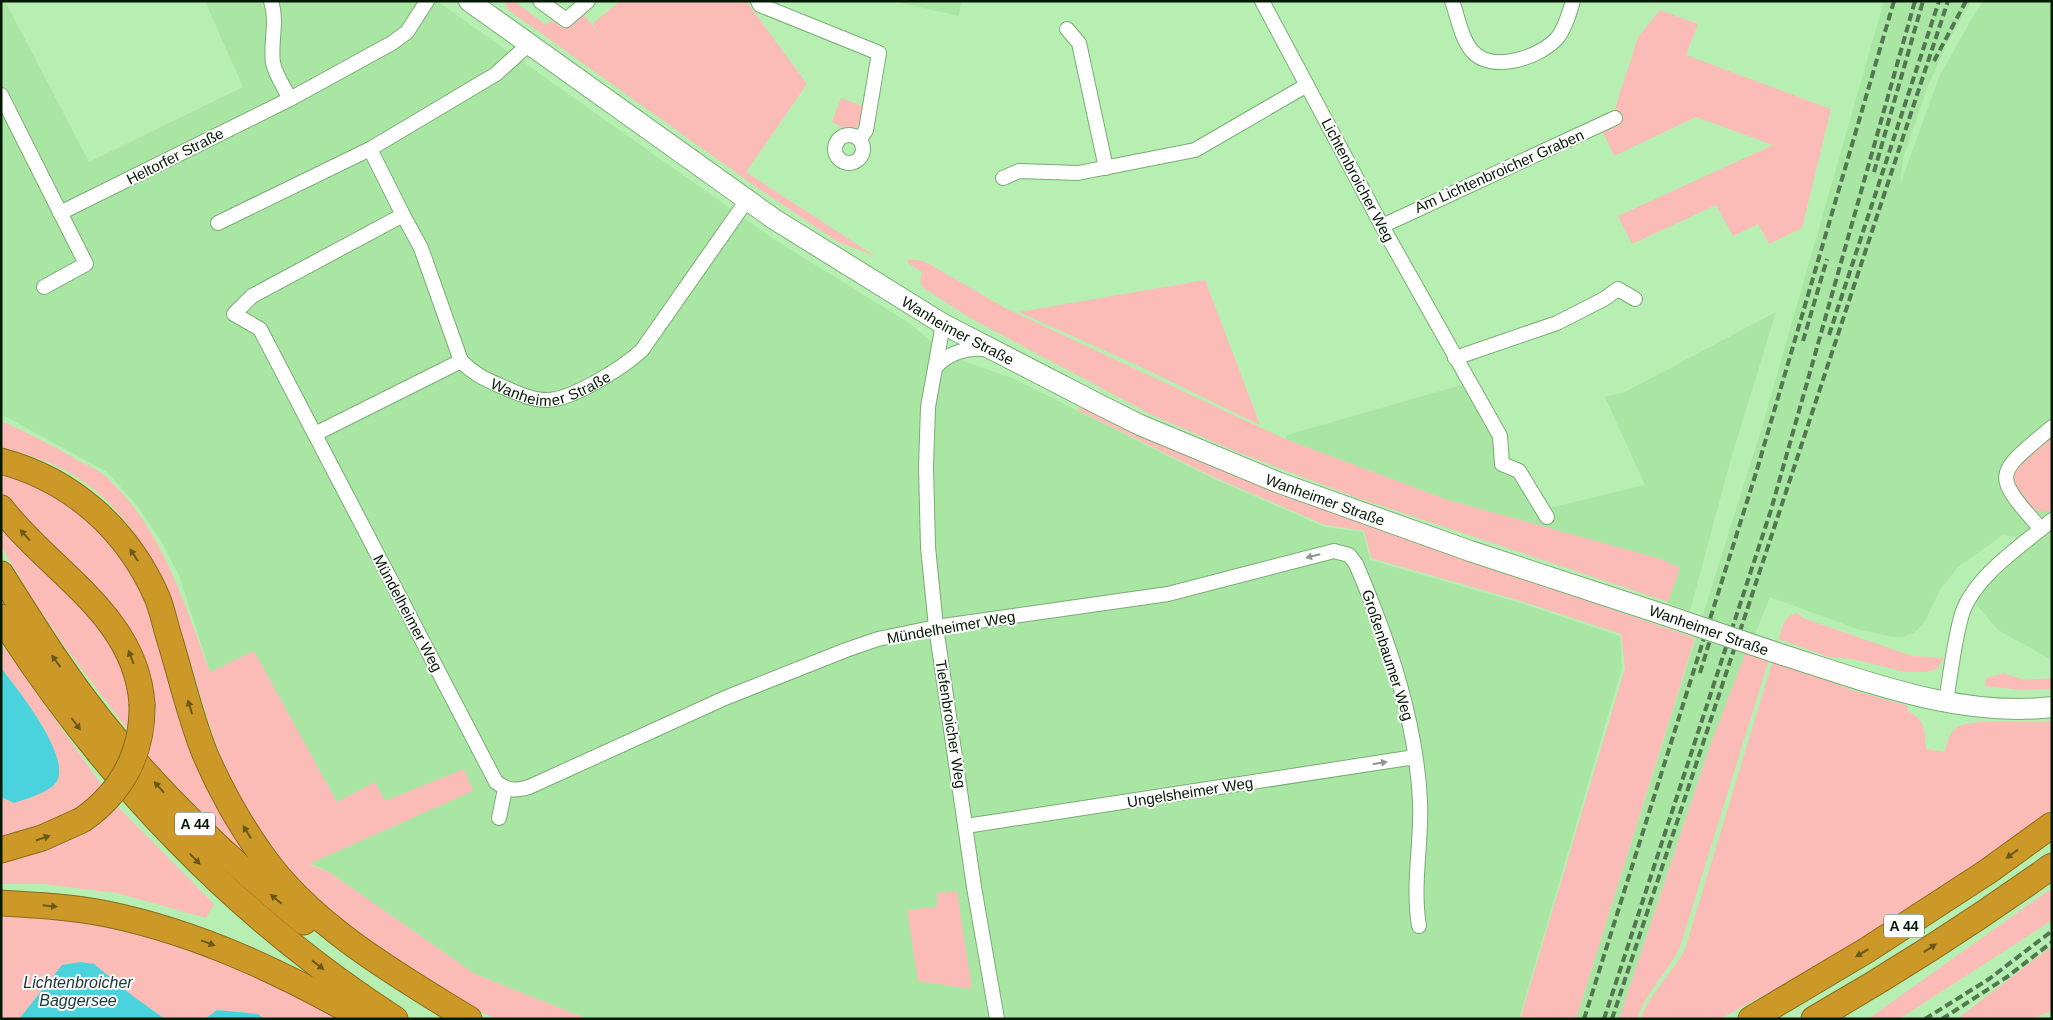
<svg xmlns="http://www.w3.org/2000/svg" width="2053" height="1020" font-family="Arial,sans-serif">
	<style>
		.built { fill: #a9e5a3 }
		.green { fill: #fbbcb8 }
		.water { fill: #4ad3dd }
		.lines { fill: none; stroke-linecap: round; stroke-linejoin: round }
		.street-casing { stroke: #78ad73; stroke-width: 16 }
		.secondary-casing { stroke: #78ad73; stroke-width: 22 }
		.highway-casing { stroke: #866c1b; stroke-width: 27 }
		.street { stroke: #fff; stroke-width: 14 }
		.secondary { stroke: #fff; stroke-width: 20 }
		.highway { stroke: #cc9928; stroke-width: 25 }
		.rail { stroke: #537751; stroke-width: 4; stroke-dasharray: 8 4; stroke-linecap: butt }
		.secondary-bridge-casing { stroke: #78ad73; stroke-width: 22; stroke-linecap: butt }
		.highway-bridge-casing { stroke: #866c1b; stroke-width: 27; stroke-linecap: butt }
		.secondary-bridge { stroke: #fff; stroke-width: 20 }
		.highway-bridge { stroke: #cc9928; stroke-width: 25 }
		.oneway { fill: #685916 }
		.oneway2 { fill: #8e988e }
		.labels { text-anchor: middle; dominant-baseline: central; stroke-width: 4; stroke-linejoin: round; paint-order: stroke }
		.shield { fill: #fefefe; stroke: #4f5e4f; stroke-width: 1 }
		.shield-label { font-size: 14px; font-weight: bold; fill: #041904 }
		.street-label { font-size: 15px; fill: #041904; stroke: #fefefe }
		.water-label { font-size: 16px; font-style: italic; fill: #193638; stroke: #fefefe }
	</style>
	<rect width="100%" height="100%" fill="#b7efb2"/>
	<g class="built">
		<path d="M 1,1 L 5,1 L 89,162 L 243,87 L 205,1 L 437,1 L 772,238 L 909,323 L 949,356 L 1012,378 L 1210,477 L 1325,527 L 1363,532 L 1370,560 L 1520,603 L 1620,636 L 1622,668 L 1519,1019 L 588,1019 L 475,974 L 329,872 L 309,863 L 210,672 L 179,575 L 160,539 L 136,504 L 107,472 L 1,414 Z"/>
		<path d="M 893,1 L 961,1 L 959,16 Z"/>
		<path d="M 1884,1 L 1971,1 L 1945,47 L 1926,91 L 1903,159 L 1900,185 L 1939,77 L 1975,13 L 1984,1 L 2052,1 L 2052,660 L 1998,630 L 1975,603 L 2016,537 L 2003,535 L 1957,568 L 1940,590 L 1924,623 L 1915,632 L 1903,637 L 1892,637 L 1857,629 L 1770,597 L 1710,746 L 1619,1019 L 1576,1019 L 1762,427 Z"/>
		<path d="M 1776,312 L 1730,462 L 1690,611 L 1667,603 L 1680,568 L 1448,500 L 1285,439 L 1287,435 L 1465,384 L 1538,506 L 1549,508 L 1645,485 L 1605,397 L 1625,392 Z"/>
	</g>
	<g class="green">
		<path d="M 503,1 L 514,1 L 546,25 L 552,20 L 563,28 L 582,13 L 608,44 L 592,24 L 620,1 L 746,1 L 807,84 L 746,172 L 875,256 L 838,242 L 756,187 L 507,9 L 506,4 Z"/>
		<path d="M 1660,10 L 1698,24 L 1686,55 L 1831,109 L 1802,228 L 1769,244 L 1758,224 L 1733,236 L 1716,205 L 1632,244 L 1618,216 L 1773,145 L 1696,117 L 1614,156 L 1601,128 L 1613,115 L 1638,37 Z"/>
		<path d="M 841,98 L 865,107 C 860,130 854,135 832,122 Z"/>
		<path d="M 908,259 L 924,261 L 1003,307 L 1285,439 L 1448,500 L 1661,559 L 1680,568 L 1668,602 L 1355,497 L 1237,452 L 1152,415 L 970,318 L 925,289 L 920,283 L 922,272 L 908,263 Z"/>
		<path d="M 1205,280 L 1260,425 L 1137,365 L 1019,312 Z"/>
		<path d="M 1081,406 L 1467,559 L 1695,638 L 1576,1019 L 1520,1019 L 1625,668 L 1621,634 L 1521,601 L 1371,558 L 1364,531 L 1325,525 L 1211,476 L 1077,410 Z"/>
		<path d="M 1,421 C 28,433 54,446 79,461 C 87,465 98,470 105,476 C 162,527 184,603 210,672 L 254,651 L 337,802 L 375,782 L 385,801 L 464,769 L 473,791 L 309,864 L 329,872 L 475,974 L 588,1019 C 561,1019 525,1020 499,1019 C 480,1016 408,967 388,954 C 330,914 275,865 241,802 C 184,693 186,544 72,474 C 50,461 25,454 1,447 Z"/>
		<path d="M 2052,432 L 2052,511 C 2024,513 2022,501 2012,479 L 2019,461 Z"/>
		<path d="M 1,474 L 30,482 L 89,518 L 116,547 L 142,586 L 266,875 L 218,832 L 146,756 L 153,706 L 30,526 L 1,491 Z"/>
		<path d="M 1,517 L 88,608 L 130,676 L 131,734 L 65,647 L 32,598 L 1,546 Z"/>
		<path d="M 1797,613 L 1803,618 L 1912,656 L 1944,658 L 1937,669 L 1926,672 L 1906,672 L 1853,659 L 1829,657 L 1779,639 C 1782,629 1784,615 1797,613 Z"/>
		<path d="M 1,643 L 103,787 L 92,802 L 1,846 L 1,797 L 14,803 L 54,786 L 46,731 L 1,668 Z"/>
		<path d="M 1747,649 L 1770,656 L 1680,947 C 1668,972 1645,993 1637,1019 L 1619,1019 L 1710,746 Z"/>
		<path d="M 1774,657 L 1849,689 L 1908,706 L 1907,711 C 1926,719 1925,732 1926,749 L 1945,752 C 1947,744 1949,733 1956,728 C 1970,717 2029,724 2052,721 L 2052,809 L 1968,870 L 1893,920 L 1814,968 L 1720,1019 L 1641,1019 C 1649,994 1673,973 1685,949 Z"/>
		<path d="M 2003,673 L 2025,680 L 2052,678 L 2052,689 L 2021,690 L 1985,686 L 1986,678 Z"/>
		<path d="M 118,807 L 214,904 L 206,918 L 117,893 L 42,884 L 1,884 L 1,859 L 87,830 Z"/>
		<path d="M 2052,888 L 2052,920 L 2048,923 L 1899,1019 L 1868,1019 Z"/>
		<path d="M 957,891 L 972,989 L 918,981 L 907,910 L 937,907 L 937,893 Z"/>
		<path d="M 1,916 C 36,918 72,919 107,926 C 190,942 265,979 339,1019 L 264,1019 L 258,1014 L 217,1010 L 205,1019 L 165,1019 L 134,997 L 62,965 L 19,1019 L 1,1019 Z"/>
		<path d="M 2052,946 L 2052,1011 L 2032,1019 L 1957,1019 Z"/>
	</g>
	<g class="water">
		<path d="M 1,668 C 15,686 79,764 53,786 C 43,794 26,799 14,803 L 1,797 Z"/>
		<path d="M 81,962 L 94,964 L 134,997 L 165,1019 L 19,1019 L 62,965 Z"/>
		<path d="M 217,1010 L 258,1014 L 264,1019 L 205,1019 Z"/>
	</g>
	<g class="lines">
		<g class="street-casing">
			<g id="street">
				<path d="M 271,1 C 278,22 270,42 273,63 C 276,76 284,87 290,99"/>
				<path d="M 540,1 L 566,20 L 588,1"/>
				<path d="M 758,1 L 760,5 L 879,53 L 866,130 L 860,139"/>
				<path d="M 1262,1 L 1382,226 L 1500,436 L 1502,464 L 1519,471 L 1547,517"/>
				<path d="M 1452,1 C 1458,17 1461,38 1472,51 C 1492,74 1542,57 1558,37 C 1566,27 1569,13 1573,1"/>
				<path d="M 1067,29 L 1079,43 L 1106,168"/>
				<path d="M 1,95 L 86,264 L 44,287"/>
				<circle cx="849" cy="149" r="14"/>
				<path d="M 370,149 L 403,215 L 252,296 L 234,314 L 260,329 L 496,782 C 508,791 515,791 529,787 L 725,698 L 846,650 L 878,639 L 936,627 L 1168,594 L 1334,551 L 1349,555 L 1356,564 C 1388,639 1416,719 1420,801 C 1422,844 1412,883 1419,926"/>
				<path d="M 1003,178 L 1019,171 L 1078,173 L 1195,150 L 1307,85"/>
				<path d="M 60,213 L 290,99 L 392,43 L 407,32 L 427,1"/>
				<path id="s1" d="M 403,215 L 421,248 L 461,361 C 475,375 485,379 503,387 C 517,393 532,400 547,400 C 572,400 624,367 642,350 L 747,200"/>
				<path d="M 218,223 L 370,149 L 496,74 L 529,44"/>
				<path d="M 1382,226 L 1615,118"/>
				<path d="M 943,324 L 928,407 L 926,467 L 928,547 L 936,627 L 974,887 L 997,1019"/>
				<path d="M 1455,358 L 1557,323 L 1604,299 L 1618,289 L 1635,299"/>
				<path d="M 935,368 C 947,353 969,346 988,350"/>
				<path d="M 315,434 L 461,361"/>
				<path d="M 2041,529 C 1990,472 1996,475 2052,427"/>
				<path d="M 1946,701 C 1951,672 1954,641 1962,614 C 1974,576 2023,545 2052,520"/>
				<path d="M 499,818 L 505,789"/>
				<path d="M 966,826 L 1415,757"/>
			</g>
		</g>
		<g class="secondary-casing">
			<g id="secondary">
				<path id="s2" d="M 469,1 L 774,219 L 943,324 L 1098,404 L 1140,425 L 1277,482 L 1470,551 L 1665,615"/>
				<path d="M 1783,655 C 1868,682 1961,718 2052,707"/>
			</g>
		</g>
		<g class="highway-casing">
			<g id="highway">
				<path d="M 1,461 C 72,480 127,529 157,597 C 162,609 165,624 169,637 C 181,676 190,717 205,754 C 220,789 239,823 261,854 C 310,925 397,975 469,1019"/>
				<path d="M 1,508 C 51,573 136,615 142,704"/>
				<path d="M 1,574 C 36,630 71,686 114,737 C 170,805 236,866 304,922"/>
				<path d="M 1,617 C 103,777 235,916 395,1019"/>
				<path d="M 1,850 L 42,838 L 82,820"/>
				<path d="M 1,903 C 36,905 73,907 107,914 C 199,933 283,973 364,1019"/>
				<path d="M 1751,1019 L 1867,950 L 1987,872 L 2052,825"/>
				<path d="M 1814,1019 C 1896,972 1975,921 2052,866"/>
			</g>
		</g>
		<use href="#street" class="street"/>
		<use href="#secondary" class="secondary"/>
		<use href="#highway" class="highway"/>
		<g class="rail">
			<path d="M 1934,61 L 1966,1"/>
			<path d="M 1874,172 L 1923,1"/>
			<path d="M 1829,335 L 1939,1"/>
			<path d="M 1803,341 L 1827,259"/>
			<path d="M 1700,673 L 1714,627"/>
			<path d="M 1584,1019 L 1756,473 L 1894,1"/>
			<path d="M 1604,1019 L 1771,510 L 1915,1"/>
			<path d="M 1612,1019 L 1948,1"/>
			<path d="M 1925,1019 L 1989,979 L 2052,931"/>
			<path d="M 1942,1019 L 2007,977 L 2052,942"/>
		</g>
		<g class="secondary-bridge-casing">
			<path id="secondary-bridge" d="M 1665,615 L 1783,655"/>
		</g>
		<g class="highway-bridge-casing">
			<path id="highway-bridge" d="M 82,820 C 122,792 143,753 142,704"/>
		</g>
		<use href="#secondary-bridge" class="secondary-bridge"/>
		<use href="#highway-bridge" class="highway-bridge"/>
	</g>
	<defs><path id="oneway-solid" d="M-6-.8H1V-3.2L6.5 0L1 3.2V.8H-6Z" transform="scale(1.25)"/></defs>
	<g class="oneway">
		<use href="#oneway-solid" transform="translate(25 535) rotate(-132)"/>
		<use href="#oneway-solid" transform="translate(134 555) rotate(-124)"/>
		<use href="#oneway-solid" transform="translate(131 657) rotate(-111)"/>
		<use href="#oneway-solid" transform="translate(56 661) rotate(-126)"/>
		<use href="#oneway-solid" transform="translate(190 707) rotate(-107)"/>
		<use href="#oneway-solid" transform="translate(76 724) rotate(53)"/>
		<use href="#oneway-solid" transform="translate(159 787) rotate(-132)"/>
		<use href="#oneway-solid" transform="translate(247 832) rotate(-122)"/>
		<use href="#oneway-solid" transform="translate(43 838) rotate(-19)"/>
		<use href="#oneway-solid" transform="translate(2012 854) rotate(144)"/>
		<use href="#oneway-solid" transform="translate(195 859) rotate(46)"/>
		<use href="#oneway-solid" transform="translate(276 899) rotate(-140)"/>
		<use href="#oneway-solid" transform="translate(50 906) rotate(6)"/>
		<use href="#oneway-solid" transform="translate(208 943) rotate(20)"/>
		<use href="#oneway-solid" transform="translate(1930 948) rotate(-33)"/>
		<use href="#oneway-solid" transform="translate(1862 953) rotate(149)"/>
		<use href="#oneway-solid" transform="translate(318 965) rotate(38)"/>
	</g>
	<g class="oneway2">
		<use href="#oneway-solid" transform="translate(1313 556) rotate(166)"/>
		<use href="#oneway-solid" transform="translate(1380 763) rotate(-9)"/>
	</g>
	<g class="labels">
		<g class="shield">
			<rect x="175" y="812.5" width="40" height="23" rx="4"/>
			<rect x="1884" y="914.5" width="40" height="23" rx="4"/>
		</g>
		<g class="shield-label">
			<text x="195" y="824">A 44</text>
			<text x="1904" y="926">A 44</text>
		</g>
		<g class="street-label">
			<text transform="translate(175 156) rotate(-27)">Heltorfer Straße</text>
			<text transform="translate(1499 171) rotate(-24)">Am Lichtenbroicher Graben</text>
			<text transform="translate(1358 180) rotate(62)">Lichtenbroicher Weg</text>
			<text stroke="none"><textPath href="#s2" startOffset="590">Wanheimer Straße</textPath></text>
			<text stroke="none"><textPath href="#s1" startOffset="258">Wanheimer Straße</textPath></text>
			<text stroke="none"><textPath href="#s2" startOffset="995">Wanheimer Straße</textPath></text>
			<text transform="translate(408 613) rotate(62)">Mündelheimer Weg</text>
			<text transform="translate(951 627) rotate(-10)">Mündelheimer Weg</text>
			<text transform="translate(1709 630) rotate(19)">Wanheimer Straße</text>
			<text transform="translate(1388 655) rotate(72)">Großenbaumer Weg</text>
			<text transform="translate(951 724) rotate(81)">Tiefenbroicher Weg</text>
			<text transform="translate(1190 792) rotate(-9)">Ungelsheimer Weg</text>
		</g>
		<g class="water-label">
			<text x="78" y="982">Lichtenbroicher<tspan x="78" dy="18">Baggersee</tspan></text>
		</g>
	</g>
	<rect width="2053" height="1020" fill="none" stroke="#041904" stroke-width="5"/>
</svg>
